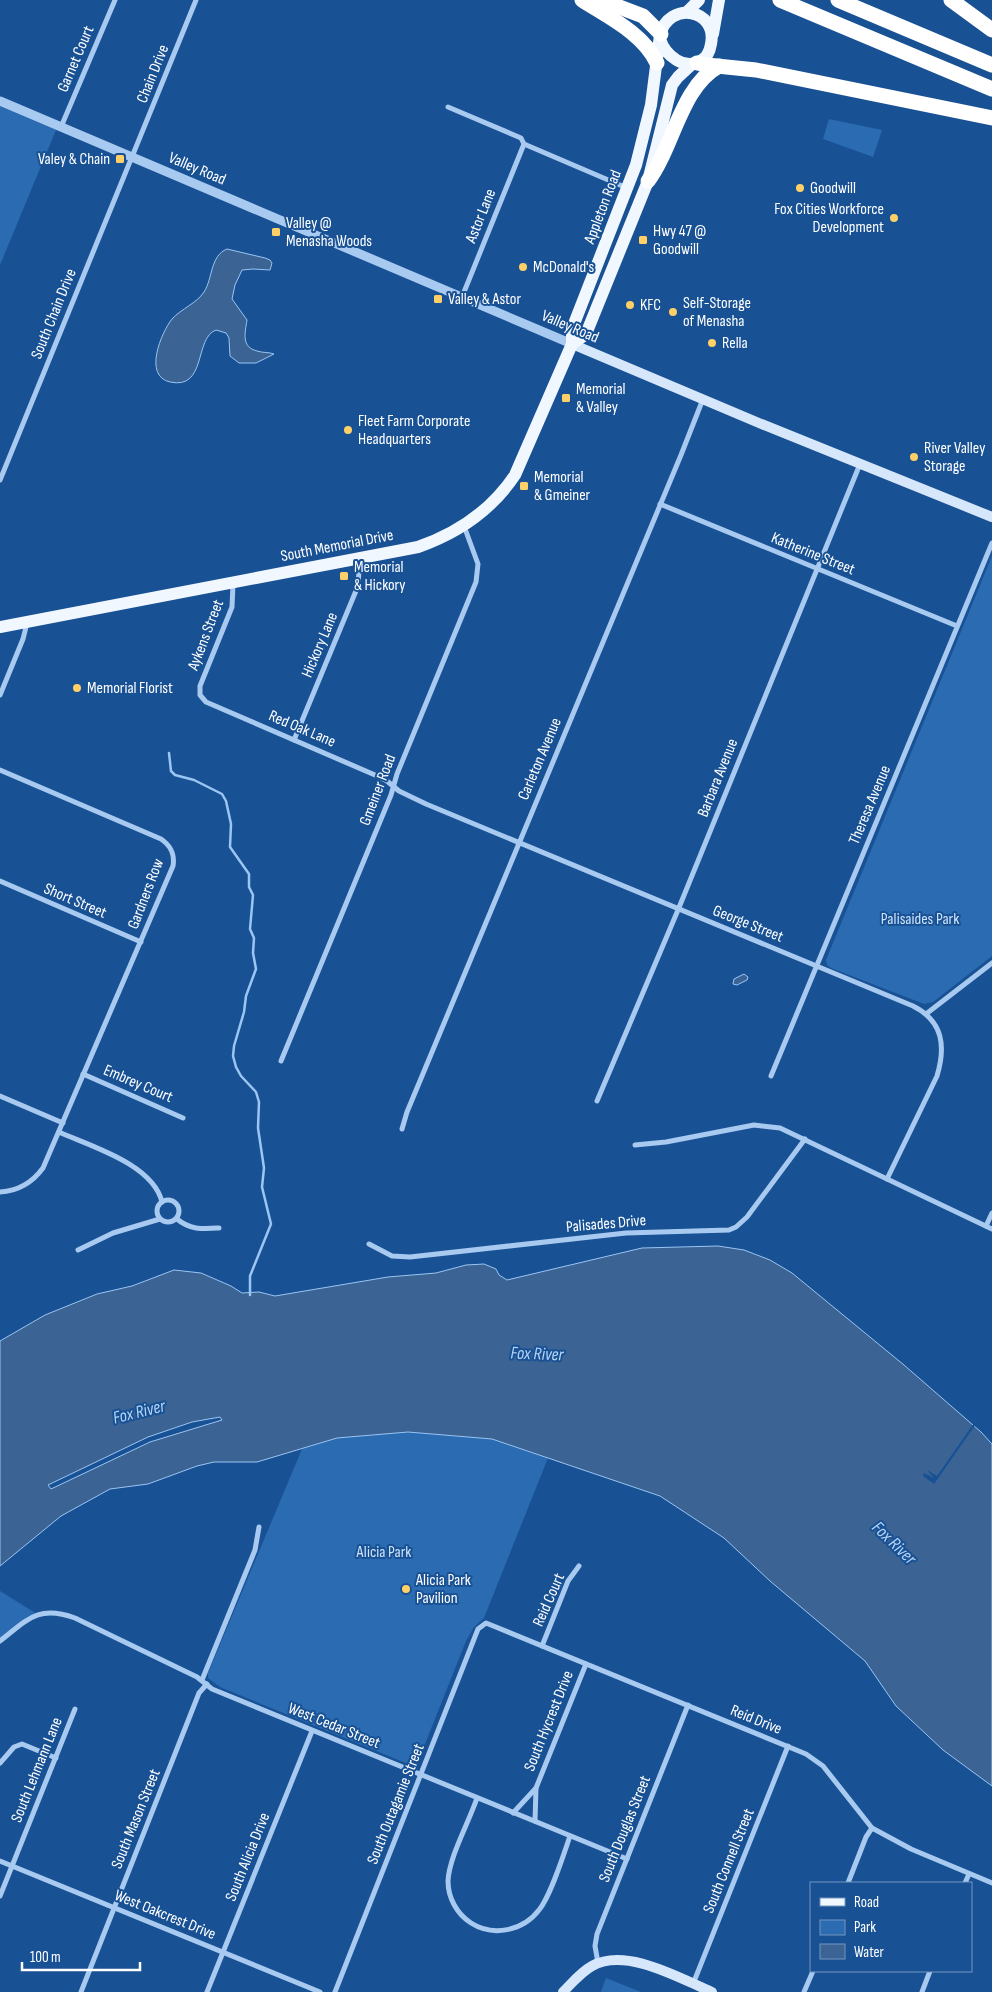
<svg xmlns="http://www.w3.org/2000/svg" width="992" height="1992" font-family="'Sofia Sans Condensed',sans-serif">
	<style>
		.green { fill: #2b6bb2 }
		.water { fill: #3b6394; stroke: #9bc5f3; fill-rule: evenodd }
		.pier { fill: #185194 }
		.lines { fill: none; stroke-linecap: round; stroke-linejoin: round }
		.stream { stroke: #9bc5f3; stroke-width: 2.5 }
		.minor { stroke: #a8caf0; stroke-width: 5 }
		.tertiary { stroke: #a8caf0; stroke-width: 9 }
		.secondary { stroke: #d6e7fb; stroke-width: 10 }
		.primary { stroke: #f1f7ff; stroke-width: 12 }
		.motorway { stroke: #fff; stroke-width: 15 }
		.poi-dot { fill: #ffd067; stroke: #185194; stroke-width: 2 }
		.labels { text-anchor: middle; dominant-baseline: central; stroke-width: 4; stroke-linejoin: round; paint-order: stroke }
		.street-label { font-size: 16px; fill: #fff; stroke: #185194 }
		.poi-label { font-size: 16px; fill: #fff; stroke: #185194; text-anchor: start }
		.park-label { font-size: 16px; fill: #cfe4fb; stroke: #185194 }
		.water-label { font-size: 18px; font-style: italic; fill: #b5d4f7; stroke: #185194 }
	</style>
	<rect width="100%" height="100%" fill="#185194"/>
	<g class="green">
		<path d="M 0,106 L 56,130 L 0,265 Z"/>
		<path d="M 829,119 L 882,130 L 873,157 L 823,139 Z"/>
		<path d="M 992,556 L 992,956 L 933,1002 L 924,1004 L 831,968 L 827,965 L 826,960 Z"/>
		<path d="M 408,1432 L 492,1439 L 548,1458 L 484,1618 L 474,1627 L 466,1641 L 417,1764 L 413,1766 L 220,1687 L 208,1678 L 208,1673 L 302,1449 L 337,1438 Z"/>
		<path d="M 0,1591 L 37,1614 L 0,1641 Z"/>
		<path d="M 606,1978 L 641,1992 L 601,1992 Z"/>
	</g>
	<g class="water">
		<path d="M 227,249 L 265,258 L 270,260 L 272,263 L 270,270 L 253,269 L 242,270 L 235,285 L 232,299 L 247,320 C 245,333 241,347 257,351 C 263,353 269,352 274,354 L 256,363 L 239,363 L 230,356 L 229,338 L 226,333 L 216,330 C 194,338 207,390 170,382 C 143,376 161,333 172,319 C 181,309 197,303 204,292 C 213,278 210,256 227,249 Z"/>
		<path d="M 744,974 L 748,977 L 747,980 L 737,985 L 733,984 L 734,979 Z"/>
		<path d="M 718,1246 L 744,1250 L 770,1260 L 792,1273 L 904,1365 L 981,1432 L 992,1444 L 992,1786 L 943,1750 L 896,1706 L 865,1661 L 770,1581 L 724,1538 L 660,1496 L 492,1439 L 408,1432 L 337,1438 L 257,1462 L 214,1462 L 197,1466 L 148,1484 L 110,1489 L 61,1516 L 0,1566 L 0,1341 L 45,1315 L 97,1294 L 132,1286 L 174,1270 L 201,1273 L 231,1286 L 242,1293 L 259,1292 L 275,1296 L 388,1277 L 436,1273 L 466,1265 L 484,1264 L 496,1269 L 499,1275 L 507,1280 L 642,1248 ZM 220,1417 L 222,1420 L 150,1442 L 51,1489 L 48,1485 L 148,1437 L 192,1422 Z"/>
	</g>
	<path class="pier" d="M 974,1423 L 976,1424 L 934,1484 L 923,1476 L 924,1473 L 934,1478 L 927,1470 L 937,1476 Z"/>
	<g class="lines">
		<path class="stream" d="M 169,753 L 171,771 L 175,775 L 194,780 L 222,794 L 226,801 L 231,824 L 230,847 L 249,874 L 249,887 L 253,895 L 250,929 L 254,938 L 253,953 L 256,969 L 246,996 L 244,1012 L 234,1046 L 233,1056 L 236,1067 L 241,1076 L 256,1092 L 259,1102 L 258,1128 L 264,1168 L 262,1187 L 271,1224 L 250,1276 L 250,1295"/>
		<g class="minor">
			<path d="M 448,107 L 521,138 L 524,144"/>
			<path d="M 61,127 L 115,0"/>
			<path d="M 524,144 L 627,188"/>
			<path d="M 462,297 L 524,144"/>
			<path d="M 0,480 L 196,0"/>
			<path d="M 660,504 L 957,626"/>
			<path d="M 233,584 L 232,607 L 200,686 L 200,695 L 206,702 L 375,775 L 387,781 L 399,791 L 426,804 L 913,1006 C 943,1021 946,1046 937,1076 L 887,1179"/>
			<path d="M 0,695 L 23,639 L 27,623"/>
			<path d="M 294,740 L 358,586 L 359,571 L 356,559"/>
			<path d="M 0,770 L 161,839 C 171,846 175,854 173,866 L 43,1168 C 32,1183 18,1191 0,1192"/>
			<path d="M 0,881 L 141,942"/>
			<path d="M 926,1014 L 992,963"/>
			<path d="M 281,1061 L 391,795 L 397,774 L 476,582 L 478,564 L 464,526"/>
			<path d="M 83,1074 L 183,1118"/>
			<path d="M 771,1076 L 992,543"/>
			<path d="M 0,1096 L 63,1123"/>
			<path d="M 597,1101 L 678,910 L 860,464"/>
			<path d="M 402,1129 L 407,1112 L 681,455 L 703,399"/>
			<path d="M 59,1132 C 90,1146 153,1164 162,1202"/>
			<path d="M 635,1145 L 666,1142 L 754,1125 L 780,1128 L 992,1229"/>
			<circle cx="168" cy="1211" r="11"/>
			<path d="M 177,1219 C 190,1230 202,1229 219,1228"/>
			<path d="M 986,1226 L 992,1213"/>
			<path d="M 369,1244 L 392,1256 L 410,1257 L 626,1233 L 729,1230 L 736,1227 L 747,1217 L 805,1139"/>
			<path d="M 78,1250 L 113,1233 L 160,1219"/>
			<path d="M 0,1641 C 28,1619 38,1605 75,1618 L 197,1677 L 212,1689 L 627,1859"/>
			<path d="M 542,1646 L 568,1581 L 579,1566"/>
			<path d="M 202,1680 L 255,1550 L 259,1527"/>
			<path d="M 0,1763 L 14,1747 L 22,1744 L 56,1758"/>
			<path d="M 477,1798 C 469,1822 449,1857 448,1881 C 448,1898 457,1914 471,1923 C 493,1937 523,1931 539,1910 C 551,1895 563,1856 570,1836"/>
			<path d="M 513,1813 L 536,1788"/>
			<path d="M 535,1821 L 536,1788 L 586,1664"/>
			<path d="M 0,1861 L 320,1992"/>
			<path d="M 848,1883 L 866,1837 L 872,1828"/>
			<path d="M 965,1883 L 969,1874"/>
			<path d="M 0,1896 L 75,1709"/>
			<path d="M 598,1963 L 595,1946 L 597,1934 L 688,1705"/>
			<path d="M 693,1984 L 788,1746"/>
			<path d="M 81,1992 L 199,1693 L 207,1684"/>
			<path d="M 207,1992 L 312,1731"/>
			<path d="M 335,1992 L 478,1629 L 486,1623 L 806,1754 L 823,1766 L 872,1828 L 911,1849 L 992,1883"/>
			<path d="M 804,1992 L 813,1971"/>
			<path d="M 922,1992 L 930,1971"/>
		</g>
		<path class="tertiary" d="M 0,101 L 572,344"/>
		<g class="secondary">
			<path d="M 572,344 L 759,423 L 992,517"/>
			<path d="M 563,1992 C 572,1983 581,1972 592,1966 C 626,1947 679,1978 712,1992"/>
		</g>
		<g class="primary">
			<path d="M 687,12 L 699,0"/>
			<path d="M 713,34 L 719,0"/>
			<path d="M 572,344 L 586,334 L 648,181 L 672,85 L 678,77 L 692,64"/>
			<path d="M 0,627 L 418,547 C 458,533 491,511 515,475 L 572,344 L 572,329 L 636,165 L 651,105 L 660,35 C 669,0 718,9 711,44 C 710,50 707,57 702,60 C 685,72 665,55 660,39"/>
		</g>
		<g class="motorway">
			<path d="M 582,0 C 608,17 643,33 657,63"/>
			<path d="M 601,0 L 643,16 L 661,34"/>
			<path d="M 780,0 L 992,89"/>
			<path d="M 838,0 L 992,65"/>
			<path d="M 951,0 L 992,30"/>
			<path d="M 697,63 L 707,65 L 756,70 L 992,118"/>
			<path d="M 648,181 C 673,148 681,86 719,66"/>
		</g>
	</g>
	<g class="poi-dot">
		<rect x="115" y="154" width="10" height="10" rx="2.5"/>
		<circle cx="800" cy="188" r="5"/>
		<circle cx="894" cy="218" r="5"/>
		<rect x="271" y="227" width="10" height="10" rx="2.5"/>
		<rect x="638" y="235" width="10" height="10" rx="2.5"/>
		<circle cx="523" cy="267" r="5"/>
		<rect x="433" y="294" width="10" height="10" rx="2.5"/>
		<circle cx="630" cy="305" r="5"/>
		<circle cx="673" cy="312" r="5"/>
		<circle cx="712" cy="343" r="5"/>
		<rect x="561" y="393" width="10" height="10" rx="2.5"/>
		<circle cx="348" cy="430" r="5"/>
		<circle cx="914" cy="457" r="5"/>
		<rect x="519" y="481" width="10" height="10" rx="2.5"/>
		<rect x="339" y="571" width="10" height="10" rx="2.5"/>
		<circle cx="77" cy="688" r="5"/>
		<circle cx="406" cy="1589" r="5"/>
	</g>
	<g class="labels">
		<g class="street-label">
			<text transform="translate(76 59) rotate(-67)">Garnet Court</text>
			<text transform="translate(153 74) rotate(-68)">Chain Drive</text>
			<text transform="translate(197 169) rotate(23)">Valley Road</text>
			<text transform="translate(603 207) rotate(-69)">Appleton Road</text>
			<text transform="translate(481 216) rotate(-68)">Astor Lane</text>
			<text transform="translate(54 314) rotate(-68)">South Chain Drive</text>
			<text transform="translate(570 327) rotate(23)">Valley Road</text>
			<text transform="translate(337 546) rotate(-11)">South Memorial Drive</text>
			<text transform="translate(813 554) rotate(22)">Katherine Street</text>
			<text transform="translate(206 635) rotate(-69)">Aykens Street</text>
			<text transform="translate(320 645) rotate(-67)">Hickory Lane</text>
			<text transform="translate(302 729) rotate(23)">Red Oak Lane</text>
			<text transform="translate(540 759) rotate(-67)">Carleton Avenue</text>
			<text transform="translate(718 778) rotate(-68)">Barbara Avenue</text>
			<text transform="translate(378 790) rotate(-69)">Gmeiner Road</text>
			<text transform="translate(870 805) rotate(-67)">Theresa Avenue</text>
			<text transform="translate(146 894) rotate(-69)">Gardners Row</text>
			<text transform="translate(75 901) rotate(23)">Short Street</text>
			<text transform="translate(748 924) rotate(22)">George Street</text>
			<text transform="translate(138 1084) rotate(23)">Embrey Court</text>
			<text transform="translate(606 1224) rotate(-5)">Palisades Drive</text>
			<text transform="translate(549 1600) rotate(-66)">Reid Court</text>
			<text transform="translate(756 1720) rotate(22)">Reid Drive</text>
			<text transform="translate(549 1721) rotate(-68)">South Hycrest Drive</text>
			<text transform="translate(334 1726) rotate(22)">West Cedar Street</text>
			<text transform="translate(37 1770) rotate(-68)">South Lehmann Lane</text>
			<text transform="translate(396 1804) rotate(-68)">South Outagamie Street</text>
			<text transform="translate(136 1819) rotate(-68)">South Mason Street</text>
			<text transform="translate(625 1829) rotate(-68)">South Douglas Street</text>
			<text transform="translate(248 1857) rotate(-68)">South Alicia Drive</text>
			<text transform="translate(729 1861) rotate(-68)">South Connell Street</text>
			<text transform="translate(165 1915) rotate(22)">West Oakcrest Drive</text>
		</g>
		<g class="poi-label">
			<text x="110" y="159" text-anchor="end">Valey &amp; Chain</text>
			<text x="810" y="188">Goodwill</text>
			<text x="884" y="209" text-anchor="end">Fox Cities Workforce<tspan x="884" dy="18">Development</tspan></text>
			<text x="286" y="223">Valley @<tspan x="286" dy="18">Menasha Woods</tspan></text>
			<text x="653" y="231">Hwy 47 @<tspan x="653" dy="18">Goodwill</tspan></text>
			<text x="533" y="267">McDonald's</text>
			<text x="448" y="299">Valley &amp; Astor</text>
			<text x="683" y="303">Self-Storage<tspan x="683" dy="18">of Menasha</tspan></text>
			<text x="640" y="305">KFC</text>
			<text x="722" y="343">Rella</text>
			<text x="576" y="389">Memorial<tspan x="576" dy="18">&amp; Valley</tspan></text>
			<text x="358" y="421">Fleet Farm Corporate<tspan x="358" dy="18">Headquarters</tspan></text>
			<text x="924" y="448">River Valley<tspan x="924" dy="18">Storage</tspan></text>
			<text x="534" y="477">Memorial<tspan x="534" dy="18">&amp; Gmeiner</tspan></text>
			<text x="354" y="567">Memorial<tspan x="354" dy="18">&amp; Hickory</tspan></text>
			<text x="87" y="688">Memorial Florist</text>
			<text x="416" y="1580">Alicia Park<tspan x="416" dy="18">Pavilion</tspan></text>
		</g>
		<g class="park-label">
			<text x="920" y="919">Palisaides Park</text>
			<text x="384" y="1552">Alicia Park</text>
		</g>
		<g class="water-label">
			<text transform="translate(537 1354) rotate(2)">Fox River</text>
			<text transform="translate(139 1412) rotate(-14)">Fox River</text>
			<text transform="translate(894 1543) rotate(44)">Fox River</text>
		</g>
	</g>
	<rect x="810" y="1882" width="162" height="90" fill="#185194" stroke="#7497bf"/>
	<rect x="820" y="1898" width="25" height="8" fill="#f1f7ff" stroke="#7497bf"/>
	<text x="854" y="1907" font-size="15" fill="#ffffff">Road</text>
	<rect x="820" y="1920" width="25" height="15" fill="#2b6bb2" stroke="#7497bf"/>
	<text x="854" y="1932" font-size="15" fill="#ffffff">Park</text>
	<rect x="820" y="1944" width="25" height="15" fill="#3b6394" stroke="#7497bf"/>
	<text x="854" y="1957" font-size="15" fill="#ffffff">Water</text>
	<path d="M22 1962v8h118v-8" fill="none" stroke="#ffffff" stroke-width="2.5"/>
	<text x="30" y="1962" font-size="15" fill="#ffffff" stroke="#185194" stroke-width="4" paint-order="stroke">100 m</text>
</svg>
